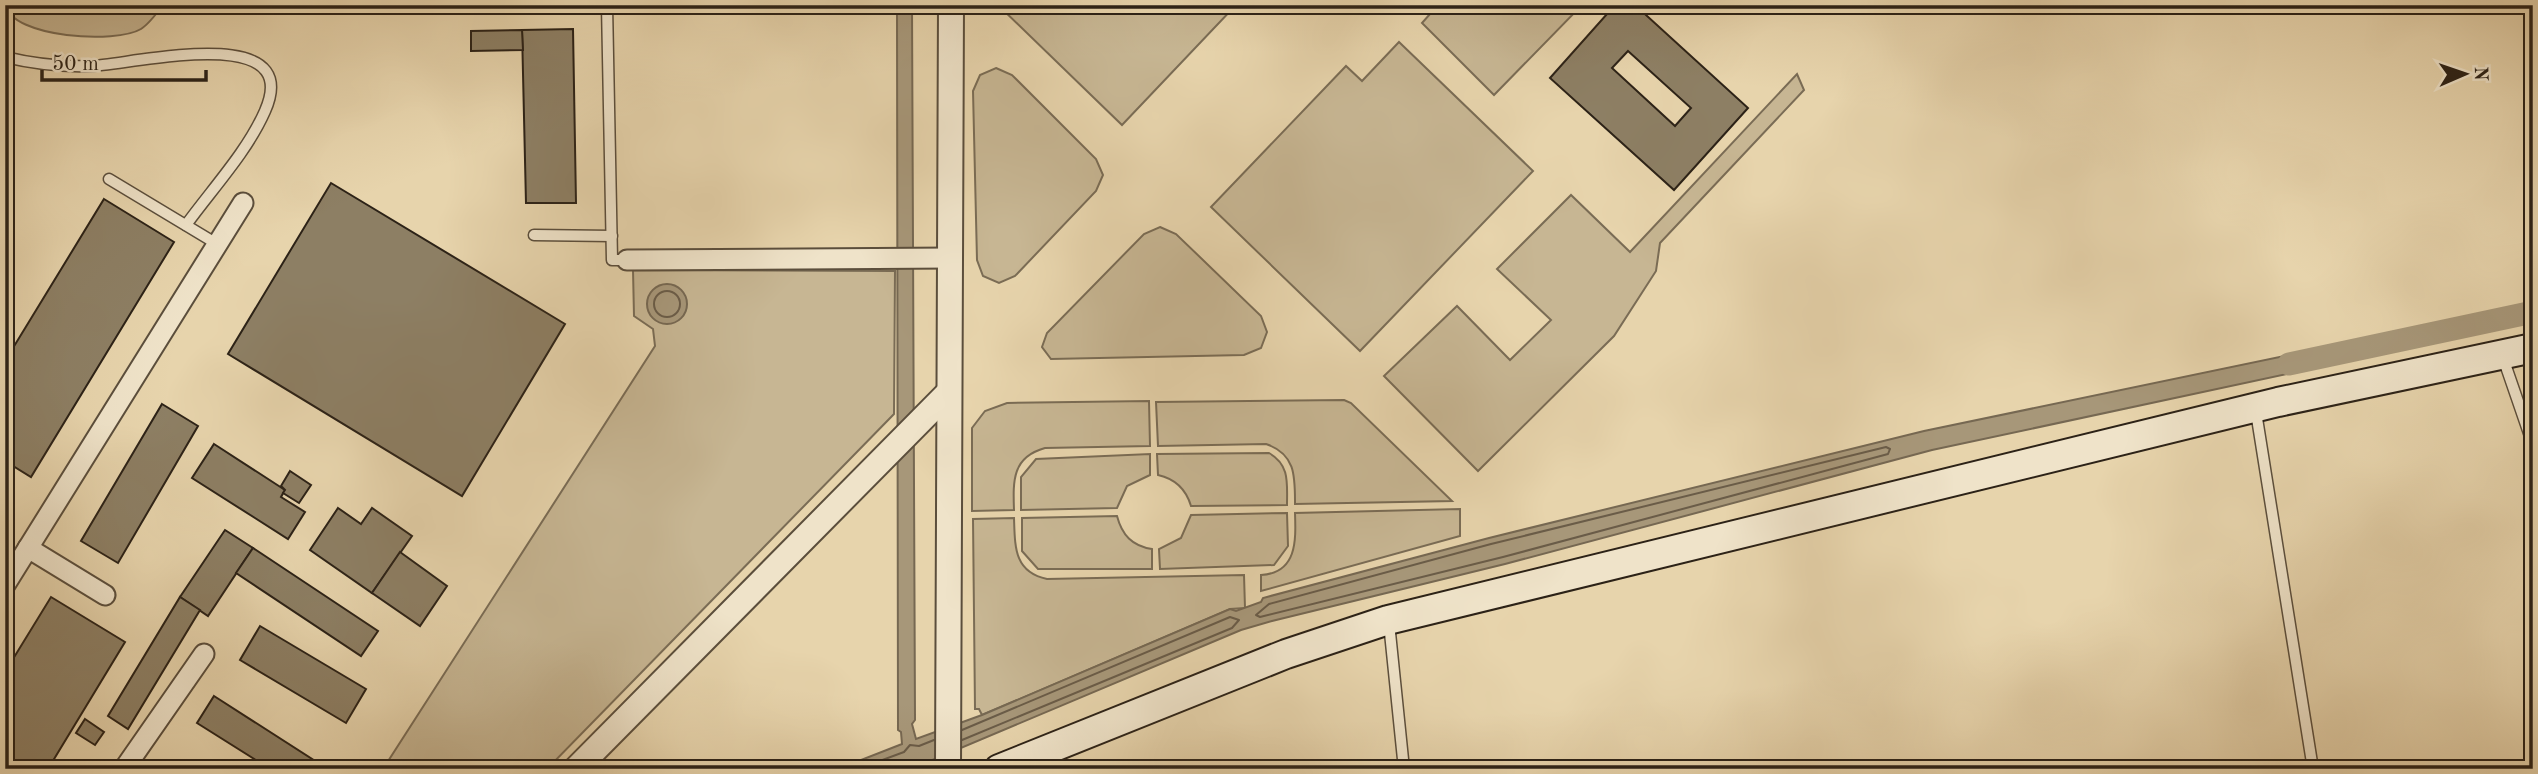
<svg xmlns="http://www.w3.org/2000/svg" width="2538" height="774" font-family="'Old Standard TT',serif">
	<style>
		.green { fill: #c7b693; stroke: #7a6c55; stroke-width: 2 }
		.water { fill: #a79779; stroke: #766852; stroke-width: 2 }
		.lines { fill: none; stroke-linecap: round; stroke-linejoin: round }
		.shore { stroke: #6a5c48; stroke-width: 2 }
		.canal { stroke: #a79779; stroke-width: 23 }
		.building { fill: #8d7f64; stroke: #2c2217; stroke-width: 2; fill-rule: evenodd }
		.service-casing { stroke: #5b4e3c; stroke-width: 13 }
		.minor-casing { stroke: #5b4e3c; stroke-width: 23 }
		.tertiary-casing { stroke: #5b4e3c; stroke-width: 28 }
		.secondary-casing { stroke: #2c2217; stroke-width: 32 }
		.service { stroke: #efe3c9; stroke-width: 10 }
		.minor { stroke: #efe3c9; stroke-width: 19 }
		.tertiary { stroke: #efe3c9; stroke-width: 24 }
		.secondary { stroke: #efe3c9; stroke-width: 28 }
	</style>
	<rect width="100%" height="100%" fill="#e7d4ac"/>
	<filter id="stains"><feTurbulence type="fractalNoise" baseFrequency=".00286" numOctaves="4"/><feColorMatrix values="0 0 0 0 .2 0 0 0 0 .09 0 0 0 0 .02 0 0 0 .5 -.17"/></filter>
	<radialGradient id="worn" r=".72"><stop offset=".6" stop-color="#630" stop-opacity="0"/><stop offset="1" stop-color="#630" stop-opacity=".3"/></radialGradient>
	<g class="green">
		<path d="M 5,5 L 163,5 C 157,13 149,24 141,29 C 116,44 13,38 5,5 Z"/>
		<path d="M 998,5 L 1236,5 L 1122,125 Z"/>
		<path d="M 1438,5 L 1582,5 L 1494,95 L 1422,23 Z"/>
		<path d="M 1399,42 L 1533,171 L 1360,351 L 1211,207 L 1346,66 L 1362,81 Z"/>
		<path d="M 996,68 L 1012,75 L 1096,159 L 1103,175 L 1096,191 L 1015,276 L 999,283 L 983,276 L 977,260 L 973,91 L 980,75 Z"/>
		<path d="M 1797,74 L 1804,90 L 1660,243 L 1656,271 L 1614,336 L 1478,471 L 1384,376 L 1457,306 L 1510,360 L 1551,320 L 1497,269 L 1571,195 L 1630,252 Z"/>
		<path d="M 1160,227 L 1176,234 L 1261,316 L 1267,332 L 1261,348 L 1244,355 L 1051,359 L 1042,347 L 1047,333 L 1144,234 Z"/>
		<path d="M 633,270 L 895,271 L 894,414 L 547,769 L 383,769 L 655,346 L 653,329 L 634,316 Z"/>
		<path d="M 1344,400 L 1351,403 L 1452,501 L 1295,504 C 1295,477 1296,454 1266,444 L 1158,446 L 1156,402 Z"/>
		<path d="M 1149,401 L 1150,446 L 1045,448 C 1012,457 1013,481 1014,510 L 972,511 L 972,428 L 985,411 L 1007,403 Z"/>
		<path d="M 1269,453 C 1290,465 1287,483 1287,505 L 1191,506 C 1186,489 1176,479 1158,475 L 1157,454 Z"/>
		<path d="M 1150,454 L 1150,475 L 1127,486 L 1117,508 L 1021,510 L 1021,477 L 1036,459 Z"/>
		<path d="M 1460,509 L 1460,536 L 1261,591 L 1261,575 C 1297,573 1296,541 1295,513 Z"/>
		<path d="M 1287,513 L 1288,546 L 1274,565 L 1160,569 L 1159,549 L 1181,538 L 1191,515 Z"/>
		<path d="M 1117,516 C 1122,535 1132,546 1152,549 L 1152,569 L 1038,569 L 1022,551 L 1022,518 Z"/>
		<path d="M 1014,518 C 1015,547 1014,572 1047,579 L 1244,575 L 1245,608 L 1230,609 L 982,715 L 979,709 L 975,709 L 973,519 Z"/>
	</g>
	<g class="water">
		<path d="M 897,5 L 912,5 L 915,720 L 912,724 L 916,739 L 982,715 L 1230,609 L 1236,611 L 1261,602 L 1263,598 L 1489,538 L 1924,431 L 2318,349 L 2320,367 L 1932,450 L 1505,564 L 1272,621 L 1241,630 L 911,769 L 838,769 L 902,744 L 901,732 L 898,730 Z"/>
		<circle cx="667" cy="304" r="20"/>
	</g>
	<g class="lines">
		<g class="shore">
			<circle cx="667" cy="304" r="13"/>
			<path d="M 1886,447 L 1890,449 L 1888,454 L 1503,557 L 1260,617 L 1256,615 L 1269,604 L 1491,544 Z"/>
			<path d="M 962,740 L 1232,628 L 1239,620 L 1230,617 L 962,730"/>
			<path d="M 858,769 L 904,752 L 910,745 L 919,746 L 934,740"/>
		</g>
		<path class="canal" d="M 2289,364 L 2533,312"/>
	</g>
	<g class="building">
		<path d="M 1615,5 L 1635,5 L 1748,108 L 1674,190 L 1550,78 ZM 1628,51 L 1691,108 L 1675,126 L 1612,68 Z"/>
		<path d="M 573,29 L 576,203 L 526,203 L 522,30 Z"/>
		<path d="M 522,30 L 523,50 L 471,51 L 471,31 Z"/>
		<path d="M 331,183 L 565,324 L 462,496 L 228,354 Z"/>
		<path d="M 104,199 L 174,242 L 31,477 L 5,461 L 5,361 Z"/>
		<path d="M 162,404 L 198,426 L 118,563 L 81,541 Z"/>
		<path d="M 214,444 L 285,490 L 281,497 L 305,512 L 288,539 L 192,478 Z"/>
		<path d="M 290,471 L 311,485 L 299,503 L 283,493 L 285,490 L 281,486 Z"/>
		<path d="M 338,508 L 361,524 L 372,508 L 412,536 L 372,593 L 310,550 Z"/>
		<path d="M 225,530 L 253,548 L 208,616 L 180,597 Z"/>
		<path d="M 253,548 L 378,631 L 361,656 L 236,573 Z"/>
		<path d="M 400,552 L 447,586 L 420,626 L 372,593 Z"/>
		<path d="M 51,597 L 125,642 L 48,769 L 5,769 L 5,672 Z"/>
		<path d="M 180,597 L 200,610 L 128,729 L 108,716 Z"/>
		<path d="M 260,626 L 366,689 L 346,723 L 240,660 Z"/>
		<path d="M 214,696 L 320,764 L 317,769 L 270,769 L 197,723 Z"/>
		<path d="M 85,719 L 104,732 L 95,745 L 76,733 Z"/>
	</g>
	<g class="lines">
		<g class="service-casing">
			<g id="service">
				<path d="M 607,5 L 612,260 L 627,260"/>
				<path d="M 5,57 C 34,64 60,67 90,66 C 131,65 305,20 265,111 C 247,152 212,189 186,225"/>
				<path d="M 109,179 L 217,244"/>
				<path d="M 534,235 L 612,236"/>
				<path d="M 2502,355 L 2533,445"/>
				<path d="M 2256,412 L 2313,769"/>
				<path d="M 1389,623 L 1404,769"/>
			</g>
		</g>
		<g class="minor-casing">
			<g id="minor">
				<path d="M 627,260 L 951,258"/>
				<path d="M 28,548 L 105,595"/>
				<path d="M 5,585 L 243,203"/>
				<path d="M 124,769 L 204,654"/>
			</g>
		</g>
		<g class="tertiary-casing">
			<g id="tertiary">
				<path d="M 576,769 L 949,392"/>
				<path d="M 948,769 L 951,5"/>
			</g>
		</g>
		<g class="secondary-casing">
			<path id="secondary" d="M 999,769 L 1286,654 L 1388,620 L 2278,402 L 2533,348"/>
		</g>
		<use href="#service" class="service"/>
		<use href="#minor" class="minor"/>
		<use href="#tertiary" class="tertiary"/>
		<use href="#secondary" class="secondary"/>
	</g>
	<rect width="2538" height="774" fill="none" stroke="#e7d4ac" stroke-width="28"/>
	<rect x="7" y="7" width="2524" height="760" fill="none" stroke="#2c2217" stroke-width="3.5"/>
	<rect x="14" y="14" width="2510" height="746" fill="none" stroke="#2c2217" stroke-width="2"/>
	<g transform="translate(2465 74) rotate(88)" stroke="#efe3c9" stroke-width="5" paint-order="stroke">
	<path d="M0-5L12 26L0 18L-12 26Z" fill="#2c2217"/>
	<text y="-10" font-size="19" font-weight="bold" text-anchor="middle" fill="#2c2217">N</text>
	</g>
	<path d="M42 70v10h164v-10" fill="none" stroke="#2c2217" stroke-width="3.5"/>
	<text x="52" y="70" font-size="21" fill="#2c2217" stroke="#efe3c9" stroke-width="5" paint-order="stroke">50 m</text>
	<rect width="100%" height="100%" filter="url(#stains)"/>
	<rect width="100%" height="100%" fill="url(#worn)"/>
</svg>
